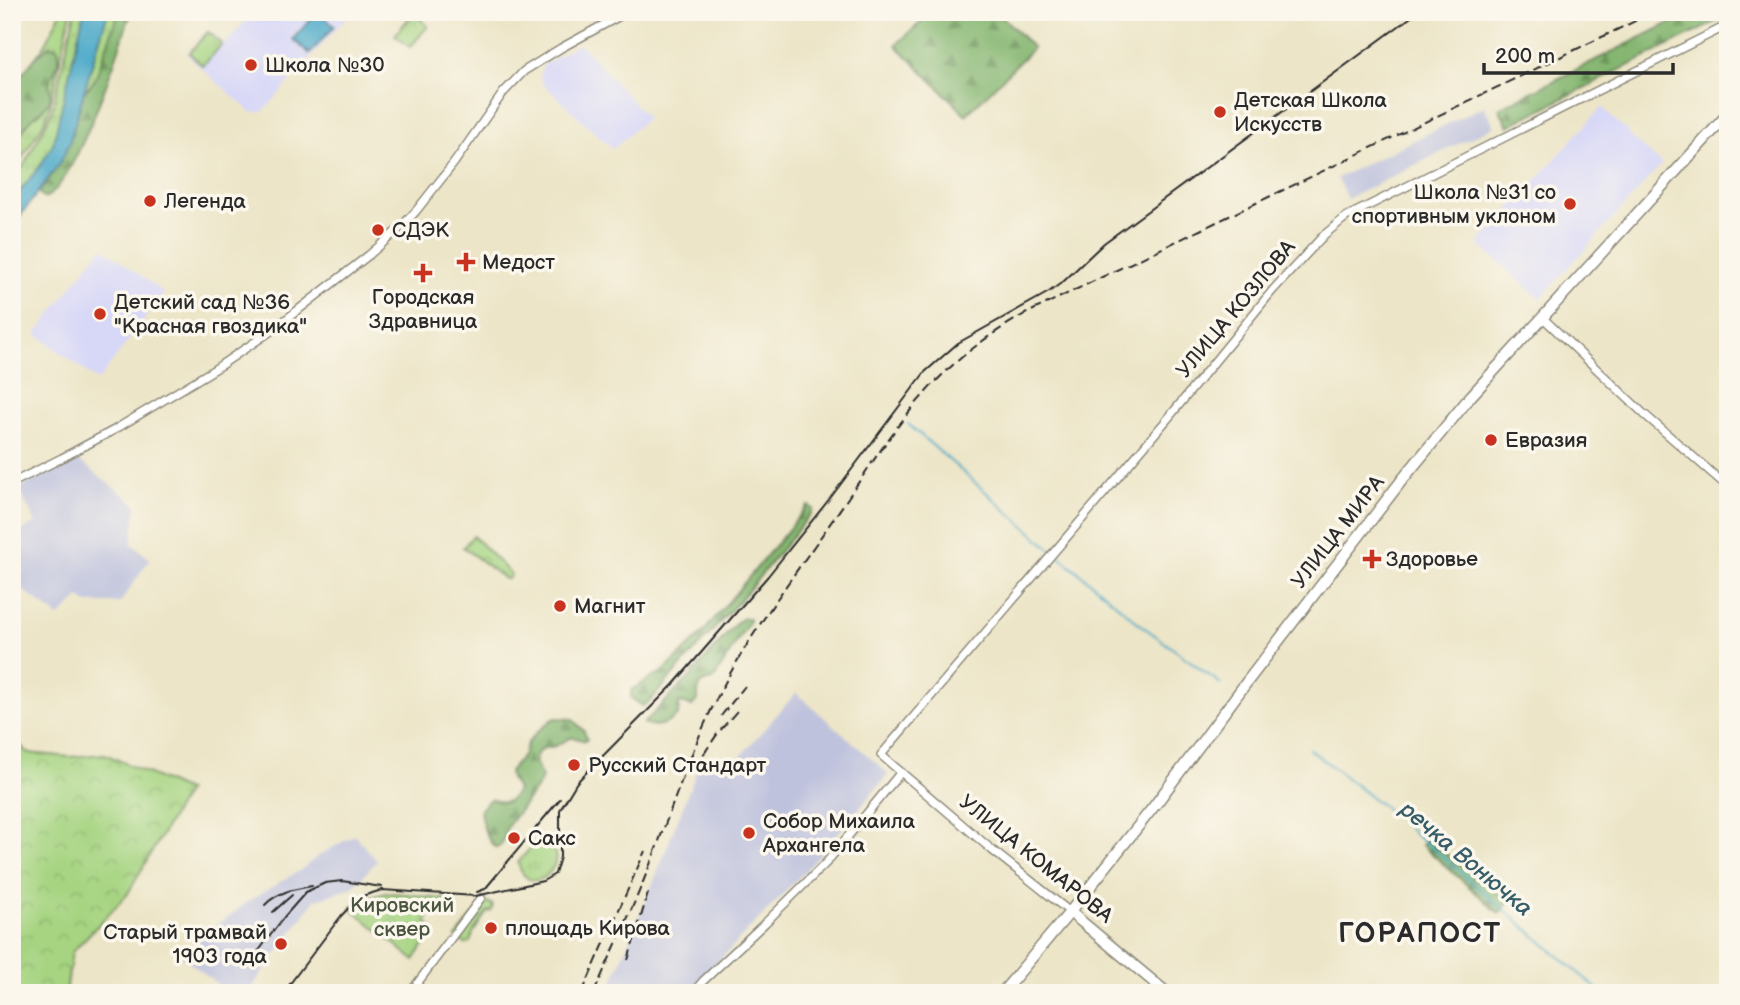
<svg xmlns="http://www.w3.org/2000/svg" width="1740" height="1005" font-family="'Balsamiq Sans',sans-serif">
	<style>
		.built { fill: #d7d7f8 }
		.industrial { fill: #bfc2dd }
		.grass { fill: url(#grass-tufts); stroke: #688056; stroke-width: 2 }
		.forest { fill: url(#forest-firs); stroke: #58704d; stroke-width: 2 }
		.park { fill: url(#park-crowns); stroke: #688056; stroke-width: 2 }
		.water { fill: #49a8c8; stroke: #3a6a7a; stroke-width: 2 }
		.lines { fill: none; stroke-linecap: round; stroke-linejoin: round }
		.stream { stroke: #49a8c8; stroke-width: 2 }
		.minor-casing { stroke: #8c8879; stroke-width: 10 }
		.major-casing { stroke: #8c8879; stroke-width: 13 }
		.minor { stroke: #fff; stroke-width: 7 }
		.major { stroke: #fff; stroke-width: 10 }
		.tram { stroke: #2b2b2b; stroke-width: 2 }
		.rail { stroke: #2b2b2b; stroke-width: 2; stroke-dasharray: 10 5; stroke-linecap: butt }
		.poi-dot { fill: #c8321e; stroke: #fbf7ec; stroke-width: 2.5 }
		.labels { text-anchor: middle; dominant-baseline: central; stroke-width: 7; stroke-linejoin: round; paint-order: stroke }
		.poi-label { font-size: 21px; fill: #2b2b2b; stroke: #fbf7ec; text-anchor: start }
		.street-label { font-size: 21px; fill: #2b2b2b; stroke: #fbf7ec }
		.park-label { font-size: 21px; fill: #4a5540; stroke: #fbf7ec }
		.water-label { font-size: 23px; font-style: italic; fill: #375d6a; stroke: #fbf7ec }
		.district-label { font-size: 28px; font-weight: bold; letter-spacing: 2px; fill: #2b2b2b; stroke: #fbf7ec }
	</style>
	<defs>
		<pattern id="grass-tufts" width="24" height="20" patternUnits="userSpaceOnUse" patternTransform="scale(1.75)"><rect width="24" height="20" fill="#a6d481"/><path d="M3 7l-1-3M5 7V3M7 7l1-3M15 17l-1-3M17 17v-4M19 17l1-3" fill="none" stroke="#8fb670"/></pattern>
		<pattern id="forest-firs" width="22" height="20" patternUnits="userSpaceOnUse" patternTransform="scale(1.75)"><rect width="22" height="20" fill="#84b66f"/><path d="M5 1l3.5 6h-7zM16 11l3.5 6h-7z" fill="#6c945b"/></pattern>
		<pattern id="park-crowns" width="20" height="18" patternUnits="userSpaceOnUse" patternTransform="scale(1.75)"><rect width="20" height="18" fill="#a6d481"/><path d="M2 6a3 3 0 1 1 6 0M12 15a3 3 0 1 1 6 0" fill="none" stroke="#8fb670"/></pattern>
	</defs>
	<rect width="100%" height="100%" fill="#fbf7ec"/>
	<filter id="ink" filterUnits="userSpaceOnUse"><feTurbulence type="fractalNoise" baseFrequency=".0143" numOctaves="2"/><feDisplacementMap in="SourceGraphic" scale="14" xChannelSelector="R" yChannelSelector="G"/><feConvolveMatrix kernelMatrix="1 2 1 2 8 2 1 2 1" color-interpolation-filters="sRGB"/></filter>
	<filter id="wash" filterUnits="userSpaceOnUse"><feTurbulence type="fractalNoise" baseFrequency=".00686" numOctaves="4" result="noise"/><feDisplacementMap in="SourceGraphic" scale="28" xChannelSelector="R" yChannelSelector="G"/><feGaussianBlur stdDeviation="1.57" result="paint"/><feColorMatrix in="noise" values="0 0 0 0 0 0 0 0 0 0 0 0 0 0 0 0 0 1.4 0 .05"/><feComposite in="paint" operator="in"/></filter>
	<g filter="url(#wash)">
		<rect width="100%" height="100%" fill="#ece5c7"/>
		<g class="built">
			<path d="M 254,12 L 268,15 L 272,12 L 351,12 L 263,112 L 251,112 L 203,70 L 187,54 L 208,30 L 225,44 Z"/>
			<path d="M 576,45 L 581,46 L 586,50 L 647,118 L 613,149 L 543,84 L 540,76 L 541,70 L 544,65 Z"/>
			<path d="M 1602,107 L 1611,116 L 1611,118 L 1615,120 L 1627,131 L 1628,135 L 1662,164 L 1540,299 L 1478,244 Z"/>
			<path d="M 102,247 L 164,293 L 98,381 L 36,334 Z"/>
		</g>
		<g class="industrial">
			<path d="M 1484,106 L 1494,126 L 1347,199 L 1337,178 Z"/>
			<path d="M 78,460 L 137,505 L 132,544 L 150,559 L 120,603 L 88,603 L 79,598 L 59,617 L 12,582 L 12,536 L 36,523 L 18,488 Z"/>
			<path d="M 796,693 L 889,774 L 807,869 L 688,993 L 608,993 L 659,868 L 702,757 L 731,767 Z"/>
			<path d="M 355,835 L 377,861 L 353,887 L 315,900 L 248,993 L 229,993 L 181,956 L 204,935 L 252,899 L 302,869 L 318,856 Z"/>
		</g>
		<g class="grass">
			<path d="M 61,12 L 71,12 L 49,110 L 45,121 L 12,174 L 12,159 L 18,154 L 12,148 L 12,114 L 20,134 L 33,117 L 41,112 L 49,86 L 49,82 L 58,62 L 49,46 L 36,57 L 46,43 Z"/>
			<path d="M 75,12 L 84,12 L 53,144 L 41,165 L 12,201 L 12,179 L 24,165 L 47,122 L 52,111 Z"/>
			<path d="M 108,12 L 119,12 L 95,80 L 83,94 Z"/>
			<path d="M 208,32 L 222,44 L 203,66 L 189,53 Z"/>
			<path d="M 535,842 C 584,846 532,910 518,863 Z"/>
			<path d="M 484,902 L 492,904 L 493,908 L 491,911 L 487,912 L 473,933 L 471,941 L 466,944 L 456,937 Z"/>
		</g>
		<g class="forest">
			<path d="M 119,12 L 131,12 C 121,44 74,189 44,198 L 39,193 L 60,163 L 69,144 L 83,94 L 95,80 Z"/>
			<path d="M 932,12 L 998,12 L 1033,48 L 966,115 L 896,45 Z"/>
			<path d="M 1692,12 L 1728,12 L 1728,16 L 1508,126 L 1499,108 Z"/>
			<path d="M 49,46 L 57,47 C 63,59 54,71 49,82 C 53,101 49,104 35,116 C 29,120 24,128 20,134 L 16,135 L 14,131 L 15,118 L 12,114 L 12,87 L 36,57 Z"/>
			<path d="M 808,506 L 811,507 L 813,509 L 812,512 L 747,592 L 650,701 L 643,706 L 631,698 L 631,690 L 665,670 L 701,635 Z"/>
			<path d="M 744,618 L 749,618 L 749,622 L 713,680 C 700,681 697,687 698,699 L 692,706 L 681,703 L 679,704 L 678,715 C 668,724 656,729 644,723 L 691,676 L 737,622 Z"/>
			<path d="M 555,718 L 572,719 L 584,731 L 587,739 L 585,741 C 565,733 571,740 555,746 C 551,747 547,747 544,748 C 530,754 536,767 542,777 L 540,783 L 507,827 L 502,844 L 497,848 C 487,842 482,823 480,811 L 488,801 L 491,799 C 506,804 511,804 517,789 L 510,779 L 509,771 L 523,756 L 527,744 L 535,734 L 551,720 Z"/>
			<path d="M 1427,839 L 1509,902 L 1499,913 L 1422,845 Z"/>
		</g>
		<g class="park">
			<path d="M 413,13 L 428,26 L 410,47 L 395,35 Z"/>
			<path d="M 473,536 L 510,573 L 511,575 L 508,579 L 505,579 L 463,547 Z"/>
			<path d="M 12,737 L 28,753 L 70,757 L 105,754 L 187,791 L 127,895 L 72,952 L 66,993 L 12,993 Z"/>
			<path d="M 386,893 L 408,894 L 453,901 L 446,912 C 440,908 434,908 429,913 L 427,923 L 434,930 L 414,960 L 353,910 L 352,907 L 374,896 Z"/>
		</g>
		<g class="water">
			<path d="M 84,12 L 108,12 L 95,54 L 69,144 L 60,163 L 12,227 L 12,201 L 41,165 L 53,144 Z"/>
			<path d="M 317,12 L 319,12 L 334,26 L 310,54 L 293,39 Z"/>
		</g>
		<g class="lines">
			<g class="stream">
				<path d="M 908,424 L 1053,551"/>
				<path d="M 1057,554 L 1141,625 L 1221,684"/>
				<path d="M 1309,749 L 1384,807 L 1602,993"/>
			</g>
		</g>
	</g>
	<g filter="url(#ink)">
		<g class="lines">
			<g class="minor-casing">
				<g id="minor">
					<path d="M 1543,318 L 1644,414 L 1728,487"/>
					<path d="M 12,483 L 62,458 L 114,430 L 215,369 L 271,331 L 369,255 L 400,228 L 416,211 L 454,163 L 503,93 L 524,71 L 561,48 L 627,12"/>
					<path d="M 1070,912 L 992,850 L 881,755 L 1170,416 L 1273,290 L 1324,235 L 1346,217 L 1728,25"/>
					<path d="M 410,993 L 481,898"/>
					<path d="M 693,993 L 703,981 L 765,923 L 826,863 L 901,772"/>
				</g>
			</g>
			<g class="major-casing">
				<g id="major">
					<path d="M 1070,912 L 1167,993"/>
					<path d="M 1002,993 L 1070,912 L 1155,805 L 1243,687 L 1402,480 L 1471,396 L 1728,114"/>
				</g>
			</g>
			<use href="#minor" class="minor"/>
			<use href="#major" class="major"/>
			<g class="tram">
				<path d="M 477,892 L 485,889 L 560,799"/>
				<path d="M 265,905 C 277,892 294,889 312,886"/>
				<path d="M 273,912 L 292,895"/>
				<path d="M 255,956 L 284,917 L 306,892 L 325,883 L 342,881 L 382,887"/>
				<path d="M 283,993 L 341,916 L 359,897 L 382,890 L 476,896 L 543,881 L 555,874 L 560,857 L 560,810 L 577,782 L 673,685 L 768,576 L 831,497 L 925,372 L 958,343 L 1049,292 L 1064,281 L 1104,243 L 1418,12"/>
			</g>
			<g class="rail">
				<path d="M 721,716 L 745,686"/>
				<path d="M 695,767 L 718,733 L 737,711"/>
				<path d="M 628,960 L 649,890"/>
				<path d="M 582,993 L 645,851"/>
				<path d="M 594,993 C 610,956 628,919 643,882 C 668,821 687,758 716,700 C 751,630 799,569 843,505 C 877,456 909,404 954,364 C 975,345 999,329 1023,315 L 1654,12"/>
			</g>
		</g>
	</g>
	<g class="poi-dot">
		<circle cx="251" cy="65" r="7"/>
		<circle cx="1220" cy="112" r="7"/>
		<circle cx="150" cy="201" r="7"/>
		<circle cx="1570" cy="204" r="7"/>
		<circle cx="378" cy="230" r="7"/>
		<path d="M462.5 251.5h7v7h7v7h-7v7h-7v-7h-7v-7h7z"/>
		<path d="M419.5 262.5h7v7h7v7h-7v7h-7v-7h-7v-7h7z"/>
		<circle cx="100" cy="314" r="7"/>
		<circle cx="1491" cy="440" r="7"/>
		<path d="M1368.5 548.5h7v7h7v7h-7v7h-7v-7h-7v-7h7z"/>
		<circle cx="560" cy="606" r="7"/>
		<circle cx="574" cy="765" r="7"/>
		<circle cx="749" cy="833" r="7"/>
		<circle cx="514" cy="838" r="7"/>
		<circle cx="491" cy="928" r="7"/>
		<circle cx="281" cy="944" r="7"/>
	</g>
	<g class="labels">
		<g class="poi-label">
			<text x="265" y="65">Школа №30</text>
			<text x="1234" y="100">Детская Школа<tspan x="1234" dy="24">Искусств</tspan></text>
			<text x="1556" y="192" text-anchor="end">Школа №31 со<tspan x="1556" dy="24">спортивным уклоном</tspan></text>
			<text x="164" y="201">Легенда</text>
			<text x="392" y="230">СДЭК</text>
			<text x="482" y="262">Медост</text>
			<text x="423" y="297" text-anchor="middle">Городская<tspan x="423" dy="24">Здравница</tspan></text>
			<text x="114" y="302">Детский сад №36<tspan x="114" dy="24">"Красная гвоздика"</tspan></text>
			<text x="1505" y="440">Евразия</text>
			<text x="1386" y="559">Здоровье</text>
			<text x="574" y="606">Магнит</text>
			<text x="588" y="765">Русский Стандарт</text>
			<text x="763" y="821">Собор Михаила<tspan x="763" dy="24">Архангела</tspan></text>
			<text x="528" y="838">Сакс</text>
			<text x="505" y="928">площадь Кирова</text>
			<text x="267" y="932" text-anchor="end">Старый трамвай<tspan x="267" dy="24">1903 года</tspan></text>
		</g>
		<g class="street-label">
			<text transform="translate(1236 309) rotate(-50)">УЛИЦА КОЗЛОВА</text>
			<text transform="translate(1338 532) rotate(-52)">УЛИЦА МИРА</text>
			<text transform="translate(1036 859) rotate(39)">УЛИЦА КОМАРОВА</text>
		</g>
		<g class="park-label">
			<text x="402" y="905">Кировский<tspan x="402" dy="24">сквер</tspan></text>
		</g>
		<g class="water-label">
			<text transform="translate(1466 859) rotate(40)">речка Вонючка</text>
		</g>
		<g class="district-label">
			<text x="1420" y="933">ГОРАПОСТ</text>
		</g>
	</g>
	<rect width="1740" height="1005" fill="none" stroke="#fbf7ec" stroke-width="42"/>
	<path d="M1484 63v10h189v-10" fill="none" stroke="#2b2b2b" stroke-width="3.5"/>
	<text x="1495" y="63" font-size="21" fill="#2b2b2b" stroke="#fbf7ec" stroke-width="5" paint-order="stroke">200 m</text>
</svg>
